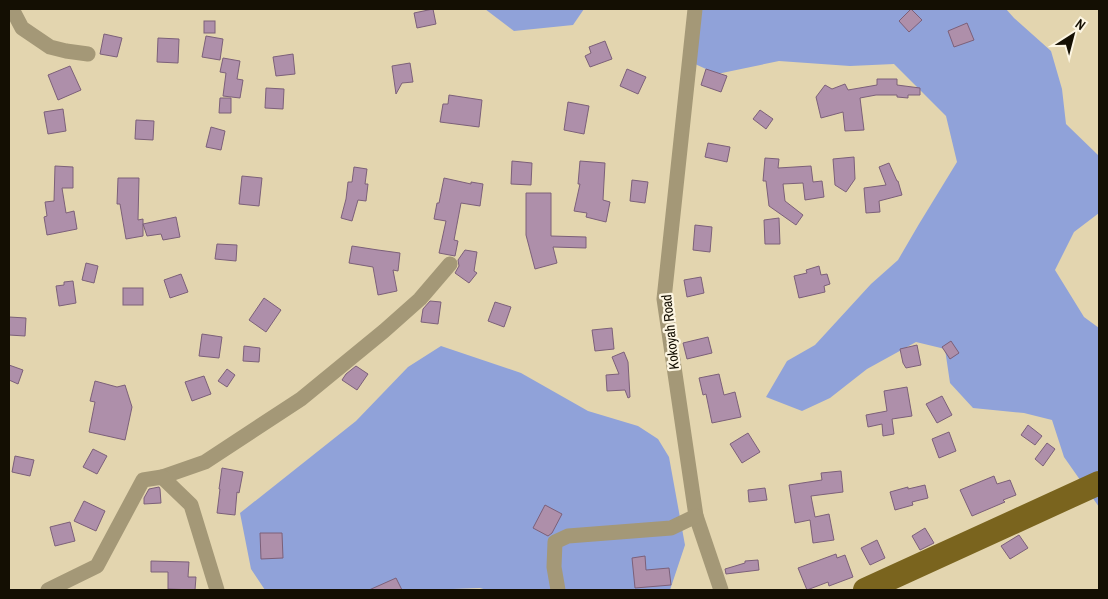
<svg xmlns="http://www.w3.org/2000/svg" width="1108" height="599" font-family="'Archivo Narrow',sans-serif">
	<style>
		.green { fill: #90a2d9 }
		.building { fill: #ae8faa; stroke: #7c6079 }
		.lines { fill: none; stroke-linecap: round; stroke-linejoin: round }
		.minor { stroke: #a49877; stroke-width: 15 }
		.primary { stroke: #7a641e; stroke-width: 24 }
		.labels { text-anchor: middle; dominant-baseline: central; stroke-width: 4.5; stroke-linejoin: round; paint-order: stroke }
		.street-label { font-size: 14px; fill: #140f03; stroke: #fdf6e3 }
	</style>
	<rect width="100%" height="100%" fill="#e3d5af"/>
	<g class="green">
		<path d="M 485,9 L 584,9 L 573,25 L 514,31 Z"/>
		<path d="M 693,9 L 1006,9 L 1014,18 L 1051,51 L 1062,89 L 1066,124 L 1099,156 L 1099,213 L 1074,232 L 1055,270 L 1084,317 L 1099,328 L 1099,507 L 1064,457 L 1052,420 L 1024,413 L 973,408 L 950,383 L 945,349 L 916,342 L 867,369 L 830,398 L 802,411 L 766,397 L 787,361 L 815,345 L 871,284 L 898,260 L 919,224 L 957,162 L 946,116 L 894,64 L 850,66 L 779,61 L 717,74 L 684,59 Z"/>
		<path d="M 441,346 L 521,373 L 588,411 L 638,426 L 658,439 L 669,457 L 685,545 L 670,590 L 487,590 L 480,588 L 426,590 L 265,590 L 251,569 L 240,513 L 356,421 L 408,367 Z"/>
	</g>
	<g class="building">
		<path d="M 433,9 L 436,24 L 417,28 L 414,13 Z"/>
		<path d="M 911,9 L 922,20 L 909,32 L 899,21 Z"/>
		<rect x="204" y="21" width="11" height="12"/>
		<path d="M 967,23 L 974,40 L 954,47 L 948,31 Z"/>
		<path d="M 104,34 L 122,38 L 117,57 L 100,54 Z"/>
		<path d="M 206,36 L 223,39 L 220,60 L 202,57 Z"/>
		<path d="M 158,38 L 179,39 L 178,63 L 157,62 Z"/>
		<path d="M 605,41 L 612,59 L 590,67 L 585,56 L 591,53 L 589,47 Z"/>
		<path d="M 293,54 L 295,74 L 276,76 L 273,57 Z"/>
		<path d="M 223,58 L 240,61 L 237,79 L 243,80 L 240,98 L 223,96 L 226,73 L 220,72 Z"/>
		<path d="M 410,63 L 413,82 L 402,83 L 396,94 L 392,66 Z"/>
		<path d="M 70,66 L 81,90 L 58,100 L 48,75 Z"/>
		<path d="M 627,69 L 646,77 L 638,94 L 620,86 Z"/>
		<path d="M 706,69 L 727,76 L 721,92 L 701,85 Z"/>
		<path d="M 877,79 L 897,79 L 897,85 L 920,88 L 920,95 L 908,95 L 908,98 L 897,97 L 897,95 L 876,95 L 860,98 L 864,130 L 845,131 L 843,112 L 821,118 L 816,97 L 825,85 L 832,89 L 845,84 L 848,90 L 877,85 Z"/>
		<path d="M 266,88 L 284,89 L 283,109 L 265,108 Z"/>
		<path d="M 449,95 L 482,100 L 479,127 L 440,122 L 443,104 L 448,104 Z"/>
		<path d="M 220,98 L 231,98 L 231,113 L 219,113 Z"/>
		<path d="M 568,102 L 589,106 L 584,134 L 564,130 Z"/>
		<path d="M 63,109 L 66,131 L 48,134 L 44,112 Z"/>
		<path d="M 760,110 L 773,119 L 766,129 L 753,119 Z"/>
		<path d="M 136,120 L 154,121 L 153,140 L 135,139 Z"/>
		<path d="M 211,127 L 225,131 L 221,150 L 206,147 Z"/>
		<path d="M 708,143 L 730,147 L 727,162 L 705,157 Z"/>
		<path d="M 854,157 L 855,179 L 846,192 L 835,185 L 833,159 Z"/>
		<path d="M 765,158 L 779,159 L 778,168 L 811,166 L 813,182 L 822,181 L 824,197 L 805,200 L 803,183 L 783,184 L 785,201 L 803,215 L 796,225 L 769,206 L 766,181 L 763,181 Z"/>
		<path d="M 512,161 L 532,163 L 531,185 L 511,184 Z"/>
		<path d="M 580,161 L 605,163 L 603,200 L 610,202 L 606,222 L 586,217 L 587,213 L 574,211 L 580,184 L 578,184 Z"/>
		<path d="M 889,163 L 897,181 L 898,181 L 902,195 L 879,201 L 880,212 L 866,213 L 864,188 L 886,185 L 879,167 Z"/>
		<path d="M 55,166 L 73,167 L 73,188 L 62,188 L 66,213 L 74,211 L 77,229 L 47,235 L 44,217 L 47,216 L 45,202 L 54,201 Z"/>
		<path d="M 354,167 L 367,169 L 365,184 L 368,184 L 366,201 L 358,200 L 352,221 L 341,218 L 346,199 L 348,182 L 352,182 Z"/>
		<path d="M 242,176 L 262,178 L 259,206 L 239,204 Z"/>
		<path d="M 118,178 L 139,178 L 138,220 L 143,219 L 143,236 L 126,239 L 120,204 L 117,204 Z"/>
		<path d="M 444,178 L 471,184 L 471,182 L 483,184 L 480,206 L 461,203 L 454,240 L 458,241 L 455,256 L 439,253 L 446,221 L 434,219 L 437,203 L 439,203 Z"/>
		<path d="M 632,180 L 648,182 L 645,203 L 630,201 Z"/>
		<path d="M 526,193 L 551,193 L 551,236 L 586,237 L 586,248 L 553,247 L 557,263 L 535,269 L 526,235 Z"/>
		<path d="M 176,217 L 180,237 L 163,240 L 161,234 L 147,236 L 143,224 Z"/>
		<path d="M 779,218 L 780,244 L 765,244 L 764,220 Z"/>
		<path d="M 695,225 L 712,227 L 710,252 L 693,250 Z"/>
		<path d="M 217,244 L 237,245 L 236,261 L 215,259 Z"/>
		<path d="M 352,246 L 378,250 L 400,253 L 398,271 L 393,270 L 397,291 L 378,295 L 373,267 L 349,263 Z"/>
		<path d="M 465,250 L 477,252 L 474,271 L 477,273 L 469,283 L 455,273 L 459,266 L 458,260 Z"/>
		<path d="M 86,263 L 98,266 L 94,283 L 82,280 Z"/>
		<path d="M 819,266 L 821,275 L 827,274 L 830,284 L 824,286 L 825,292 L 799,298 L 794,276 L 807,273 L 806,270 Z"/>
		<path d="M 181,274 L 188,292 L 170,298 L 164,280 Z"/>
		<path d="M 701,277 L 704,293 L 687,297 L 684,280 Z"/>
		<path d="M 73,281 L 76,303 L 59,306 L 56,286 L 64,285 L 64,282 Z"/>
		<rect x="123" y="288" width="20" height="17"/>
		<path d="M 264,298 L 281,310 L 266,332 L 249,320 Z"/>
		<path d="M 430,301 L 441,302 L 438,324 L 421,322 L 423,309 Z"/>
		<path d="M 495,302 L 511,307 L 504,327 L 488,321 Z"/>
		<path d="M 9,317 L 26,318 L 25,336 L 9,335 Z"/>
		<path d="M 612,328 L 614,349 L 595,351 L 592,330 Z"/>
		<path d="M 202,334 L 222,337 L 219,358 L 199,356 Z"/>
		<path d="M 708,337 L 712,353 L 687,359 L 683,343 Z"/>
		<path d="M 951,341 L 959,353 L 950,359 L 942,347 Z"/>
		<path d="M 917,345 L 921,365 L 906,368 L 903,363 L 900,349 Z"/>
		<path d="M 244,346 L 260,348 L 259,362 L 243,361 Z"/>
		<path d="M 624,352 L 628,362 L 630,397 L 628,398 L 625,390 L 607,391 L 606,375 L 619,374 L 612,357 Z"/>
		<path d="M 9,365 L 23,370 L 18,384 L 9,380 Z"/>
		<path d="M 356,366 L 368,374 L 357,390 L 342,380 L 346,374 Z"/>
		<path d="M 227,369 L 235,375 L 227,387 L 218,381 Z"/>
		<path d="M 719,374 L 724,395 L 735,392 L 741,417 L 712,423 L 706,394 L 703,395 L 699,378 Z"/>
		<path d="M 204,376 L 211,394 L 192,401 L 185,382 Z"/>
		<path d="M 95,381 L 117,387 L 125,385 L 132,407 L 125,440 L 89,432 L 95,402 L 90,401 Z"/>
		<path d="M 907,387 L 912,416 L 892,419 L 894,434 L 883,436 L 882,424 L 868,427 L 866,415 L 887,411 L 884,391 Z"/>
		<path d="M 942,396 L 952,415 L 937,423 L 926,404 Z"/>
		<path d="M 1028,425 L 1042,436 L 1035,445 L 1021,435 Z"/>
		<path d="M 949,432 L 956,451 L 939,458 L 932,439 Z"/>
		<path d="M 748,433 L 760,452 L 742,463 L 730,444 Z"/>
		<path d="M 1047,443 L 1055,449 L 1043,466 L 1035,459 Z"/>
		<path d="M 93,449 L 107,456 L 97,474 L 83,467 Z"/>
		<path d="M 15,456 L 34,460 L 30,476 L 12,472 Z"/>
		<path d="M 222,468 L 243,472 L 239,493 L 237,492 L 235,515 L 217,513 L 220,489 L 219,489 Z"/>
		<path d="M 841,471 L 843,492 L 811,496 L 815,517 L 829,514 L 834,540 L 813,543 L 810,520 L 795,523 L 789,485 L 822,480 L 821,473 Z"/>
		<path d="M 994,476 L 997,484 L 1010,480 L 1016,495 L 1003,500 L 1005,502 L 972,516 L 960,490 Z"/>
		<path d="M 925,485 L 928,498 L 912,502 L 913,505 L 895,510 L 890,492 L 908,487 L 908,489 Z"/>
		<path d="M 159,487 L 160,489 L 161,503 L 144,504 L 144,498 L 149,489 Z"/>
		<path d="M 765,488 L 767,500 L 749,502 L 748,490 Z"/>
		<path d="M 84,501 L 105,511 L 96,531 L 74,521 Z"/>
		<path d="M 545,505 L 562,514 L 552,533 L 548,536 L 533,528 Z"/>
		<path d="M 70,522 L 75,541 L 55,546 L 50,527 Z"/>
		<path d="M 925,528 L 934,543 L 920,550 L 912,536 Z"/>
		<path d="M 260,533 L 282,533 L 283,558 L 261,559 Z"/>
		<path d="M 1019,535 L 1028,548 L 1010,559 L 1001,546 Z"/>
		<path d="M 877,540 L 885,558 L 870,565 L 861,548 Z"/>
		<path d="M 836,554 L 837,558 L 845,555 L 853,577 L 829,586 L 828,582 L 807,590 L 798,568 Z"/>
		<path d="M 645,556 L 646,570 L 669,568 L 671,585 L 635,588 L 632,558 Z"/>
		<path d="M 758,560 L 759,570 L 726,574 L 725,569 L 745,563 L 745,561 Z"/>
		<path d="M 151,561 L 189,562 L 188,577 L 196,577 L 195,590 L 168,589 L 168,572 L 151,572 Z"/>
		<path d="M 396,578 L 402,590 L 369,590 Z"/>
	</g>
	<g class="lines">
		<g class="minor">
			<path d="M 12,9 L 22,28 L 50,47 L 66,51 L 88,54"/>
			<path d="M 695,9 L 664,299 L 696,516 L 721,590"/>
			<path d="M 162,477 L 205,462 L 301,399 L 384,331 L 420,299 L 450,264"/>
			<path d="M 48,590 L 97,566 L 143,480 L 162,477 L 191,505 L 217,590"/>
			<path d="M 558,590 L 554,567 L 555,542 L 568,536 L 671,528 L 696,516"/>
		</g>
		<path class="primary" d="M 865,590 L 1099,483"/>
	</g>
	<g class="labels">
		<g class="street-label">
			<text transform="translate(670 332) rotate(-96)">Kokoyah Road</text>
		</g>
	</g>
	<rect width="1108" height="599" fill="none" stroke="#140f03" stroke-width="20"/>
	<g transform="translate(1073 35) rotate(36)" stroke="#fdf6e3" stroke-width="4" paint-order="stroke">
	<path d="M0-4L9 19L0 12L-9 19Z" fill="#140f03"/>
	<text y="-8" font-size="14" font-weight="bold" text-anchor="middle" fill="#140f03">N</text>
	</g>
</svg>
